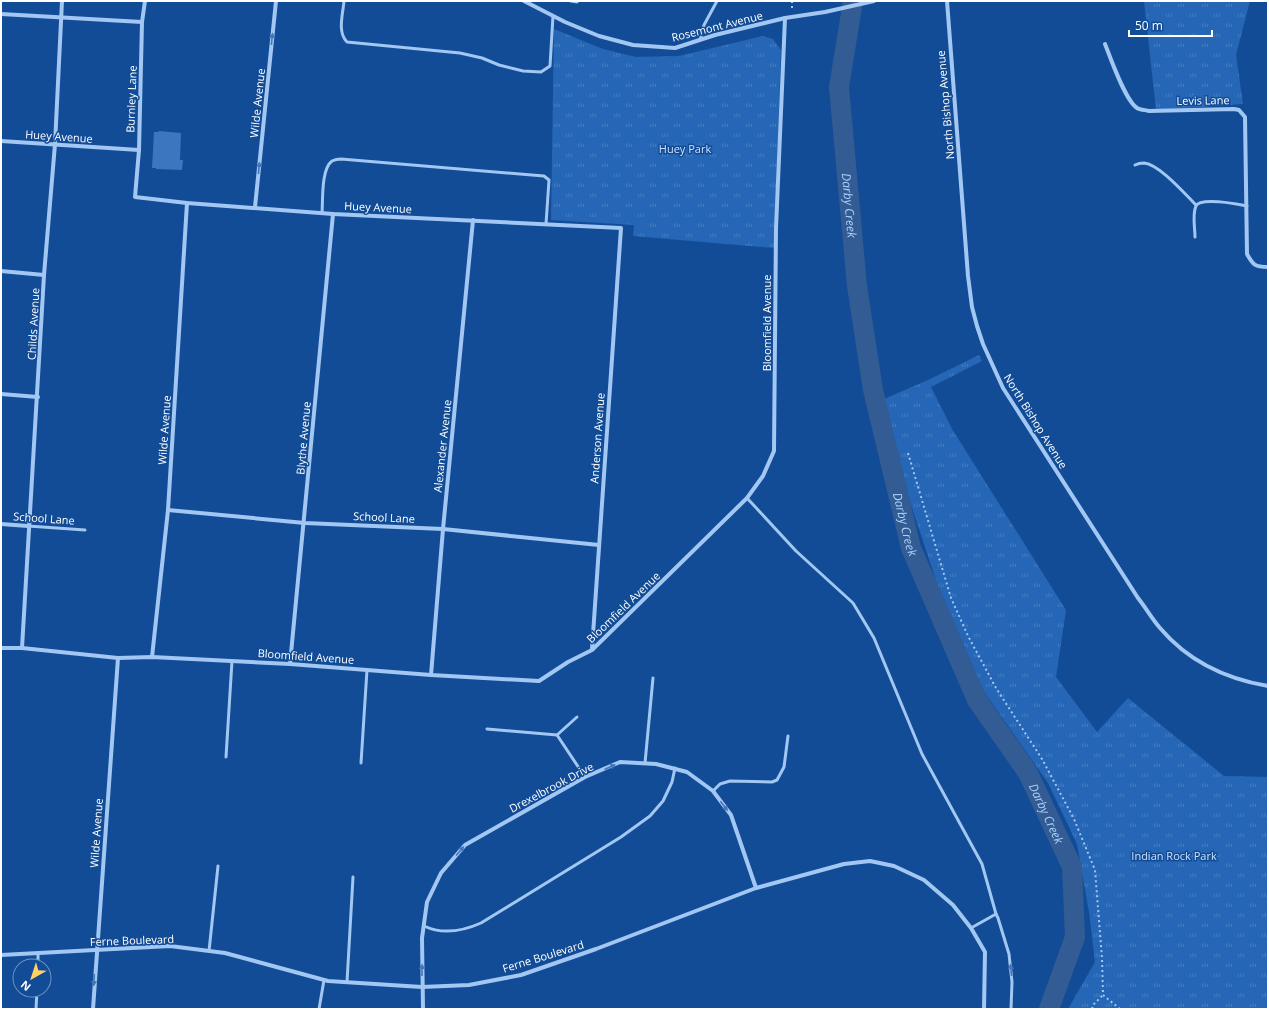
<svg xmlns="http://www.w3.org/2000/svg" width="1269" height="1010" font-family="'Open Sans',sans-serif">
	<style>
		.park { fill: url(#park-tufts) }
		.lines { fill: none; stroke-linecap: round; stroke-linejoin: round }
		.river { stroke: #325c93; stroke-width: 20 }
		.building { fill: #3b76bf }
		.path { stroke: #a2c7f3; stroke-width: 2; stroke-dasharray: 2 3; stroke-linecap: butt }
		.lane { stroke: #a2c7f3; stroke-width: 3 }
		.street { stroke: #a2c7f3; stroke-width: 4 }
		.oneway { fill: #4477b7 }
		.labels { text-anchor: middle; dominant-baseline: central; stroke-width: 3; stroke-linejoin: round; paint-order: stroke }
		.street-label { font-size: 11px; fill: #fff; stroke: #124c96 }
		.park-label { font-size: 11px; fill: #cae1fd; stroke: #124c96 }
		.water-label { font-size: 12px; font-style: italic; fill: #aed1fa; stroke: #124c96 }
	</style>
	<defs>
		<pattern id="park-tufts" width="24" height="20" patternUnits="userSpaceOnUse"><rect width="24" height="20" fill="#2566b6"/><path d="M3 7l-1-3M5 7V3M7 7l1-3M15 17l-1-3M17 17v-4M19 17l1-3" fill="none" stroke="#467dc1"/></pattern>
	</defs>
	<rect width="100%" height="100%" fill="#124c96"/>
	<g class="park">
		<path d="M 1144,1 L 1250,1 L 1236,55 L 1243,104 L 1156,110 Z"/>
		<path d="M 554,29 L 603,49 L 636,57 L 679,56 L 763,36 L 773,39 L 781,50 L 774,248 L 633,236 L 634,225 L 551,220 Z"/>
		<path d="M 979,355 L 982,361 L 931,387 L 952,429 L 1066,610 L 1056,677 L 1097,732 L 1128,698 L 1224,776 L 1268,777 L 1268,1009 L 1068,1009 L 1095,962 L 1089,912 L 1077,844 L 1048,783 L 963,662 L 877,402 L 928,380 Z"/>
	</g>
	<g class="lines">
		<path class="river" id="s1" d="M 853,1 L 839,87 L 857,286 L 873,390 L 911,548 L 977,700 L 1028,773 L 1072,867 L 1075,937 L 1049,1009"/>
	</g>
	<path class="building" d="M 159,131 L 181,133 L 180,160 L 183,160 L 182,170 L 156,169 L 156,168 L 152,168 L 154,132 L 158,132 Z"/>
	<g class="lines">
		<g class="path">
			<path d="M 792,1 L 792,10"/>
			<path d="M 908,453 L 951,598 L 968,636 L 996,688 L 1042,759 L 1074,819 L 1095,870 L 1102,958 L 1103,995 L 1120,1009"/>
			<path d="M 1092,1009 L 1093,1005 L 1103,995"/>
		</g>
		<g class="lane">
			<path d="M 344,1 C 343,14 337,32 347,42 L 460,53 L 482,58 L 499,65 L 523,71 L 541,72 L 550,66 L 553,16"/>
			<path d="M 571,1 L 577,2 L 578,1"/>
			<path d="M 700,40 L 704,25 L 717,1"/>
			<path d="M 1135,165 C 1137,164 1141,163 1144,163 C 1159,164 1185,194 1196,205"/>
			<path d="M 322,213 C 323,200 321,169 332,161 C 334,160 338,159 341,159 L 544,176 L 549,180 L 546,224"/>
			<path d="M 1195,237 C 1195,228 1192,214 1196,206 C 1200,197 1237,204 1247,206"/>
			<path d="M 747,498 L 796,551 L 853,603 L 874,638 L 922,754 L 982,864 L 996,914"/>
			<path d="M 28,526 L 85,530"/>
			<path d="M 487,729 L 557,735 L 585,777"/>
			<path d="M 557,735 L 577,717"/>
			<path d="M 226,757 L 232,661"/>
			<path d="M 361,763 L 367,670"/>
			<path d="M 645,763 L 653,678"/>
			<path d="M 713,791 L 720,784 L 730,781 L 772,782 L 777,780 L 784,767 L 788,736"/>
			<path d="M 424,926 C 443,935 463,931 481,923 L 621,837 L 650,816 L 663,801 L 672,782 L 675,768"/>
			<path d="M 971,928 L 996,914 L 998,918 L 1009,954 L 1012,982 L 1011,1009"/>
			<path d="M 209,951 L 218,866"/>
			<path d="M 38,966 L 38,954"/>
			<path d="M 347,982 L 353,877"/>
			<path d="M 36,1009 L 37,990"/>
			<path d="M 319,1009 L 324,980"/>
		</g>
		<g class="street">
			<path d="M 145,1 L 142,22 L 139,150 L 135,197 L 187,203 L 333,214 L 621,228 L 592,649"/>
			<path d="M 524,1 L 565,22 L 599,36 L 633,45 L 675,48 L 715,35 L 785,18 L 825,12 L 874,1"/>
			<path d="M 947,1 L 968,276 L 972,307 L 977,326 L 983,344 L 1003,388 L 1138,598 C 1146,608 1152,619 1160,628 C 1188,661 1226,679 1268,686"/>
			<path d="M 1,14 L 142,22"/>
			<path d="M 1105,44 C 1111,59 1125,100 1137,108 C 1140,110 1146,110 1149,111 L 1234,109 L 1239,110 L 1245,117 L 1247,254 C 1253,265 1255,267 1268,267"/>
			<path d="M 1,141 L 139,150"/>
			<path d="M 255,207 L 276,1"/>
			<path d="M 1,271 L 44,275"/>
			<path d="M 1,394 L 38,397"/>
			<path d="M 168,510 L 305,523 L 443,529 L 599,545"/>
			<path d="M 1,524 L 28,526"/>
			<path d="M 1,648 L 22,648 L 118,658 L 152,657 L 290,664 L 431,675 L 539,681 L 568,662 L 592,650 L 747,498 L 763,476 L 774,451 L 776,228 L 785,18"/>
			<path d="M 22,648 L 44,275 L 55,144 L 62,1"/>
			<path d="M 152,657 L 168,510 L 187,203"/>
			<path d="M 290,664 L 333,214"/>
			<path d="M 431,675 L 443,529 L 473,220"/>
			<path d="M 1,955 L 170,946 L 225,953 L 328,981 L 422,987 L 469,985 L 521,975 L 596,949 L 756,888 L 844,864 L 870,861 L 894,866 L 924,880 L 953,905 L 971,928 L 985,952 L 984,1009"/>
			<path d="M 93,1009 L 118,658"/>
			<path d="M 423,1009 L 422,938 L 427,902 L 441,873 L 465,845 L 585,777 L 620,762 L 656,764 L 687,772 L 713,791 L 731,815 L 756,888"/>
		</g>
	</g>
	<defs><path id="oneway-solid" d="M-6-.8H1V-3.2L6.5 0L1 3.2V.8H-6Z"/></defs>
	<g class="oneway">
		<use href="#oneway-solid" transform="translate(272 39) rotate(-84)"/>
		<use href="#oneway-solid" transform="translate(259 168) rotate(-84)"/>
		<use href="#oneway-solid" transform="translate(610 767) rotate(-24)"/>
		<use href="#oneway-solid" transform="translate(724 806) rotate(53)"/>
		<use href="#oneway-solid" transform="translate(460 851) rotate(-49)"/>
		<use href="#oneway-solid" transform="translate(422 970) rotate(-90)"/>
		<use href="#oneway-solid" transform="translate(1011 970) rotate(-96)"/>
		<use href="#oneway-solid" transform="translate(94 980) rotate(93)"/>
	</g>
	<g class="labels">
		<g class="street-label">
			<text transform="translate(717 26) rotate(-14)">Rosemont Avenue</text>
			<text transform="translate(131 99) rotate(-88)">Burnley Lane</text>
			<text transform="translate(1203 100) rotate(-1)">Levis Lane</text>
			<text transform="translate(257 103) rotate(-84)">Wilde Avenue</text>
			<text transform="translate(945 105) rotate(-95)">North Bishop Avenue</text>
			<text transform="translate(59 136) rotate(4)">Huey Avenue</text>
			<text transform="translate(378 207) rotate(3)">Huey Avenue</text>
			<text transform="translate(766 323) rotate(-90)">Bloomfield Avenue</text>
			<text transform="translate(33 324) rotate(-87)">Childs Avenue</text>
			<text transform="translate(1036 421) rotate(58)">North Bishop Avenue</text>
			<text transform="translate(164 430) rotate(-86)">Wilde Avenue</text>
			<text transform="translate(303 438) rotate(-85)">Blythe Avenue</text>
			<text transform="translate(597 438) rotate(-86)">Anderson Avenue</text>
			<text transform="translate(442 446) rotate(-84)">Alexander Avenue</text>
			<text transform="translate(384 517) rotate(3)">School Lane</text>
			<text transform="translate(44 518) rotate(4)">School Lane</text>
			<text transform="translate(623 607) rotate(-44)">Bloomfield Avenue</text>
			<text transform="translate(306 656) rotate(4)">Bloomfield Avenue</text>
			<text transform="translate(551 787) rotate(-28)">Drexelbrook Drive</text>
			<text transform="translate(96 833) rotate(-86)">Wilde Avenue</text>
			<text transform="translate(132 940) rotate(-2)">Ferne Boulevard</text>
			<text transform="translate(543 956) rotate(-17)">Ferne Boulevard</text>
		</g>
		<g class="park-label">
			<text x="685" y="148">Huey Park</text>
			<text x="1174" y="855">Indian Rock Park</text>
		</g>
		<g class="water-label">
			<text stroke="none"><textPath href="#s1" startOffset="206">Darby Creek</textPath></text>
			<text stroke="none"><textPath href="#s1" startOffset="530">Darby Creek</textPath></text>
			<text stroke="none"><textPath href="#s1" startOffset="854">Darby Creek</textPath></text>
		</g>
	</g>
	<rect width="1269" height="1010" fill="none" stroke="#ffffff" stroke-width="4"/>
	<g transform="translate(32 978) rotate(219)"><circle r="19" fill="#124c96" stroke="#7194c0"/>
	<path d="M0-3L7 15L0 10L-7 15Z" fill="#ffd264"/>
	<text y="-6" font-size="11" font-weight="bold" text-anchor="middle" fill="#ffffff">N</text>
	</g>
	<path d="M1129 30v6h83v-6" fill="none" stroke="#ffffff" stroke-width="2"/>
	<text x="1135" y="30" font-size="12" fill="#ffffff" stroke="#124c96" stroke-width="3" paint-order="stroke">50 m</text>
</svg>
